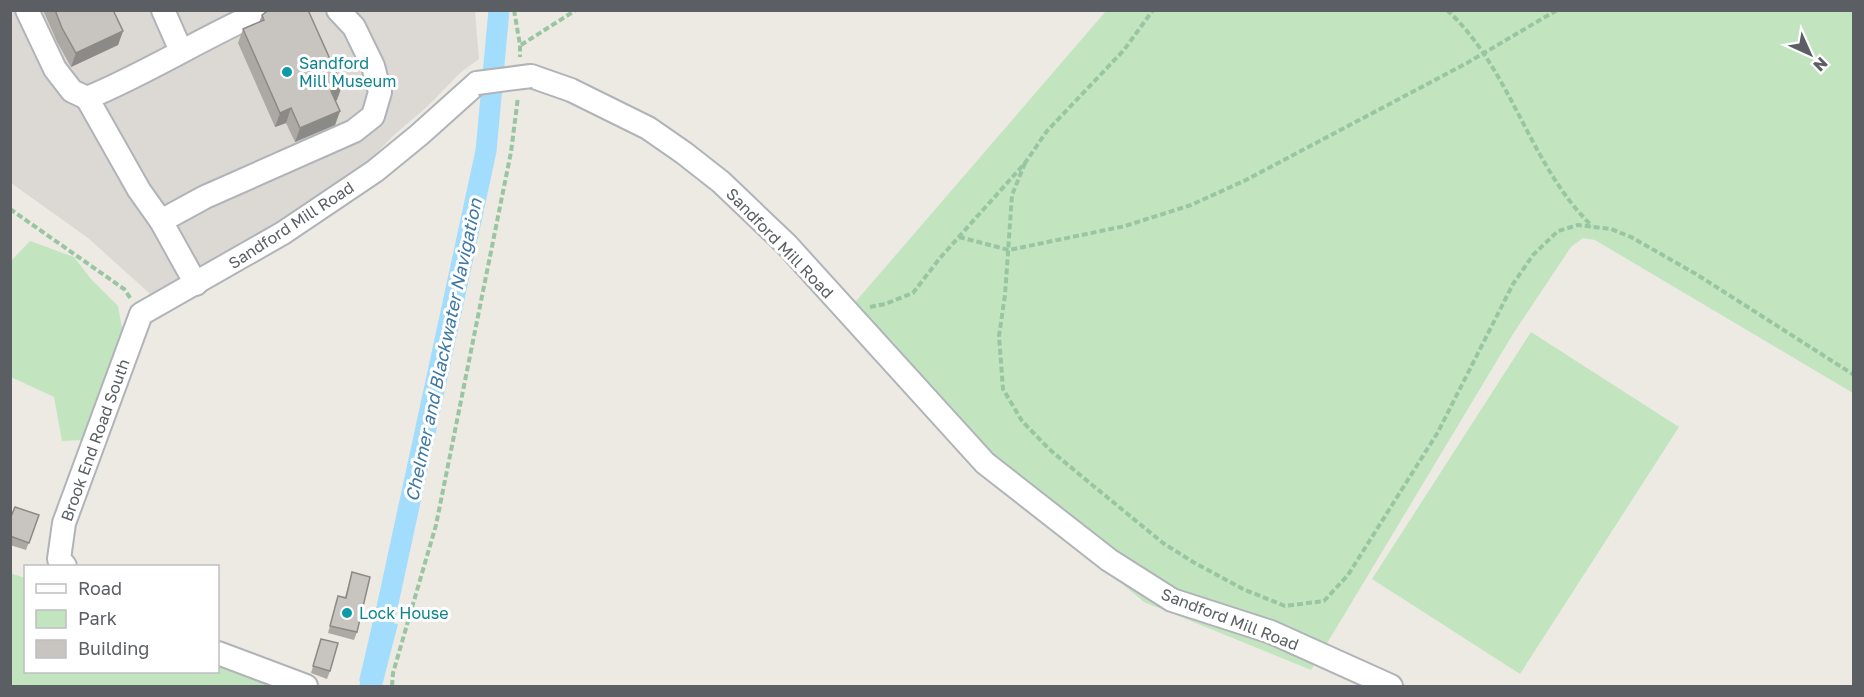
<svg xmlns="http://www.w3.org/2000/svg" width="1864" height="697" font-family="'Golos Text',sans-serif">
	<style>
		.industrial { fill: #dcd9d5 }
		.green { fill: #c2e5c0 }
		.water { fill: #a3ddfd }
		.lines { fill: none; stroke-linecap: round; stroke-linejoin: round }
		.canal { stroke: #a3ddfd; stroke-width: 21 }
		.minor-casing { stroke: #b0b4b8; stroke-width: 26 }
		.path { stroke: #99c5a2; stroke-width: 4; stroke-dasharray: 6 3; stroke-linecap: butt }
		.minor { stroke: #fff; stroke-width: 22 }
		.minor-bridge-casing { stroke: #b0b4b8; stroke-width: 26; stroke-linecap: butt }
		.minor-bridge { stroke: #fff; stroke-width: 22 }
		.wall { fill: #aca9a5 }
		.shaded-wall { fill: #8c8a86 }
		.building { fill: #c8c5c0; stroke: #8c8a86; stroke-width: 1.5 }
		.culture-dot { fill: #0f9aa8; stroke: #fff; stroke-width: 2 }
		.labels { text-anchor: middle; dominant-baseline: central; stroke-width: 6; stroke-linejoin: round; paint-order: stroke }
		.culture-label { font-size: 16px; fill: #0d838f; stroke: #fff; text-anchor: start }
		.street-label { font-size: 16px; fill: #5b5f63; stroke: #fff }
		.water-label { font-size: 18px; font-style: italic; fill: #3e79a6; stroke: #fff }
	</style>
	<rect width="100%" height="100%" fill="#edeae3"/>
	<path class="industrial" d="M 11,11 L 475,11 L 479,59 L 460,73 L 428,106 L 394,135 L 354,176 L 158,301 L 88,238 L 11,183 Z"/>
	<g class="green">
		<path d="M 1106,11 L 1853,11 L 1853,393 L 1595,240 L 1583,238 L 1571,247 L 1513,334 L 1311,670 L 1144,602 L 981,467 L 845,314 Z"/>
		<path d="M 30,241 L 74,257 L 91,279 L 118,306 L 122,328 L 119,354 L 82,440 L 62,441 L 54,397 L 11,377 L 10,262 Z"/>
		<path d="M 1531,332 L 1679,427 L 1520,674 L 1372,579 Z"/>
		<path d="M 10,573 L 25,578 L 26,672 L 218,672 L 218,662 L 275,686 L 11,686 Z"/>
	</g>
	<path class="water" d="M 373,621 L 398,624 L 382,686 L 359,681 Z"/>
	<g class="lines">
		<path class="canal" d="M 370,686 L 486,151 L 499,10"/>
		<g class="minor-casing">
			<g id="minor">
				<path d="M 27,10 L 55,69 L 72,91 L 87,98"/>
				<path d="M 163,10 L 181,51"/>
				<path d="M 265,10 C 205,36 148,73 87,98 L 139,190 L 161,221 L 205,197 L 354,131 L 373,116 L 380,92 L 373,66 L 354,27 L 338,10"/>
				<path d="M 531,76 L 571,90 L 648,128 L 684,153 L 721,182 L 787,245 L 985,463 L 1109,560 L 1172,600 L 1271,632 L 1391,686"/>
				<path d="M 161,221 L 196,284"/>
				<path d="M 65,566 L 59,559 L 64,523 L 141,314 L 283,233 L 375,171 L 419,135 L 477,83"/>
				<path d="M 218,653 L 306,686"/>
			</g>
		</g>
		<g class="path">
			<path d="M 514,10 L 520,45 L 520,57"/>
			<path d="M 1447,10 C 1512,70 1529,165 1592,226"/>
			<path d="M 521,45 L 576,10"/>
			<path d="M 1025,163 L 1012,195 L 1005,295 L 999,336 L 1003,389 L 1022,421 L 1049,449 L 1091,484 L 1163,543 L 1193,562 L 1243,589 L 1285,606 L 1324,601 L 1348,575 L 1438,432 L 1513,284 L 1533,255 L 1558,231 L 1578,225 L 1611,229 L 1631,237 L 1696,274 L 1854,375"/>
			<path d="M 10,209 L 124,289 L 131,299"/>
			<path d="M 959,237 L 1009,250 L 1125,226 L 1191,205 L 1246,180 L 1467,63 L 1557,10"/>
			<path d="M 870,307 L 885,304 L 913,293 L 940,258 L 1025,163 L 1047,131 L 1124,50 L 1153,10"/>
			<path d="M 392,686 L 393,673 L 436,525 L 511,152 L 518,97"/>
		</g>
		<use href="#minor" class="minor"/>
		<g class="minor-bridge-casing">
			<path id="minor-bridge" d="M 477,83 L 531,76"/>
		</g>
		<use href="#minor-bridge" class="minor-bridge"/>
	</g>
	<g class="wall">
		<path d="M 43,10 L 113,10 L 123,31 L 118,45 L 71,67 L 57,42 Z"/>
		<path d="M 262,15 L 337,100 L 335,101 L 340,111 L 335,125 L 295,142 L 286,123 L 275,127 L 238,43 L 243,29 L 259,22 Z"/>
		<path d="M 39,515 L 26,550 L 10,545 L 10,519 Z"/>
		<path d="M 352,572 L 357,632 L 354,640 L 328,633 L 338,596 L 345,597 Z"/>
		<path d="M 321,639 L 330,671 L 327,679 L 311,673 Z"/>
	</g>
	<g class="shaded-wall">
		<path d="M 123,31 L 118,45 L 71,67 L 76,53 Z"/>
		<path d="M 342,86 L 337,100 L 326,105 L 331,91 Z"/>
		<path d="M 291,108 L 286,123 L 275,127 L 280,113 Z"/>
		<path d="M 340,111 L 335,125 L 295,142 L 300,128 Z"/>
	</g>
	<g class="building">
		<path d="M 55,10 L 113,10 L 123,31 L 76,53 L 62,28 Z"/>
		<path d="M 269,10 L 308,10 L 342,86 L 331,91 L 340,111 L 300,128 L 291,108 L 280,113 L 243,29 L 264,20 L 262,15 Z"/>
		<path d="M 15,507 L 39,515 L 29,543 L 10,536 L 10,519 Z"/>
		<path d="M 352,572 L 370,577 L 357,632 L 330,626 L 338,596 L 346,598 Z"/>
		<path d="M 321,639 L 338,643 L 330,671 L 313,666 Z"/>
	</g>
	<g class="culture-dot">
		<circle cx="287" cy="72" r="6"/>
		<circle cx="347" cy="613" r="6"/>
	</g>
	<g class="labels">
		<g class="culture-label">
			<text x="299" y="63">Sandford<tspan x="299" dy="18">Mill Museum</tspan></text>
			<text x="359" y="613">Lock House</text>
		</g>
		<g class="street-label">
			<text transform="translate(291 225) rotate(-33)">Sandford Mill Road</text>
			<text transform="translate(780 243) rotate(46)">Sandford Mill Road</text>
			<text transform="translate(95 440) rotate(-70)">Brook End Road South</text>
			<text transform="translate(1230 619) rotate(21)">Sandford Mill Road</text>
		</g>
		<g class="water-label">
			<text transform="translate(443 350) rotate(-78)">Chelmer and Blackwater Navigation</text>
		</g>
	</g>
	<rect width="1864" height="697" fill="none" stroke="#5b5f63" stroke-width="24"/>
	<rect x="24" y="565" width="195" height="108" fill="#ffffff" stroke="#bdbfc1" stroke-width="1.5"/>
	<rect x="36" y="584" width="30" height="9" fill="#ffffff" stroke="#bdbfc1" stroke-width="1.5"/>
	<text x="78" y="595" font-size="18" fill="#5b5f63">Road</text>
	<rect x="36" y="610" width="30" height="18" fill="#c2e5c0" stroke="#bdbfc1" stroke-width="1.5"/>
	<text x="78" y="625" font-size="18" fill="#5b5f63">Park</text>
	<rect x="36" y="640" width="30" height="18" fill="#c8c5c0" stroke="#bdbfc1" stroke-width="1.5"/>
	<text x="78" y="655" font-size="18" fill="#5b5f63">Building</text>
	<g transform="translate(1810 54) rotate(135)" stroke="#ffffff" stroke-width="4.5" paint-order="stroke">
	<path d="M0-4.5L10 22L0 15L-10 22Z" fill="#5b5f63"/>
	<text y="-9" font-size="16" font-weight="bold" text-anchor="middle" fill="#5b5f63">N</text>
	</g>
</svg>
